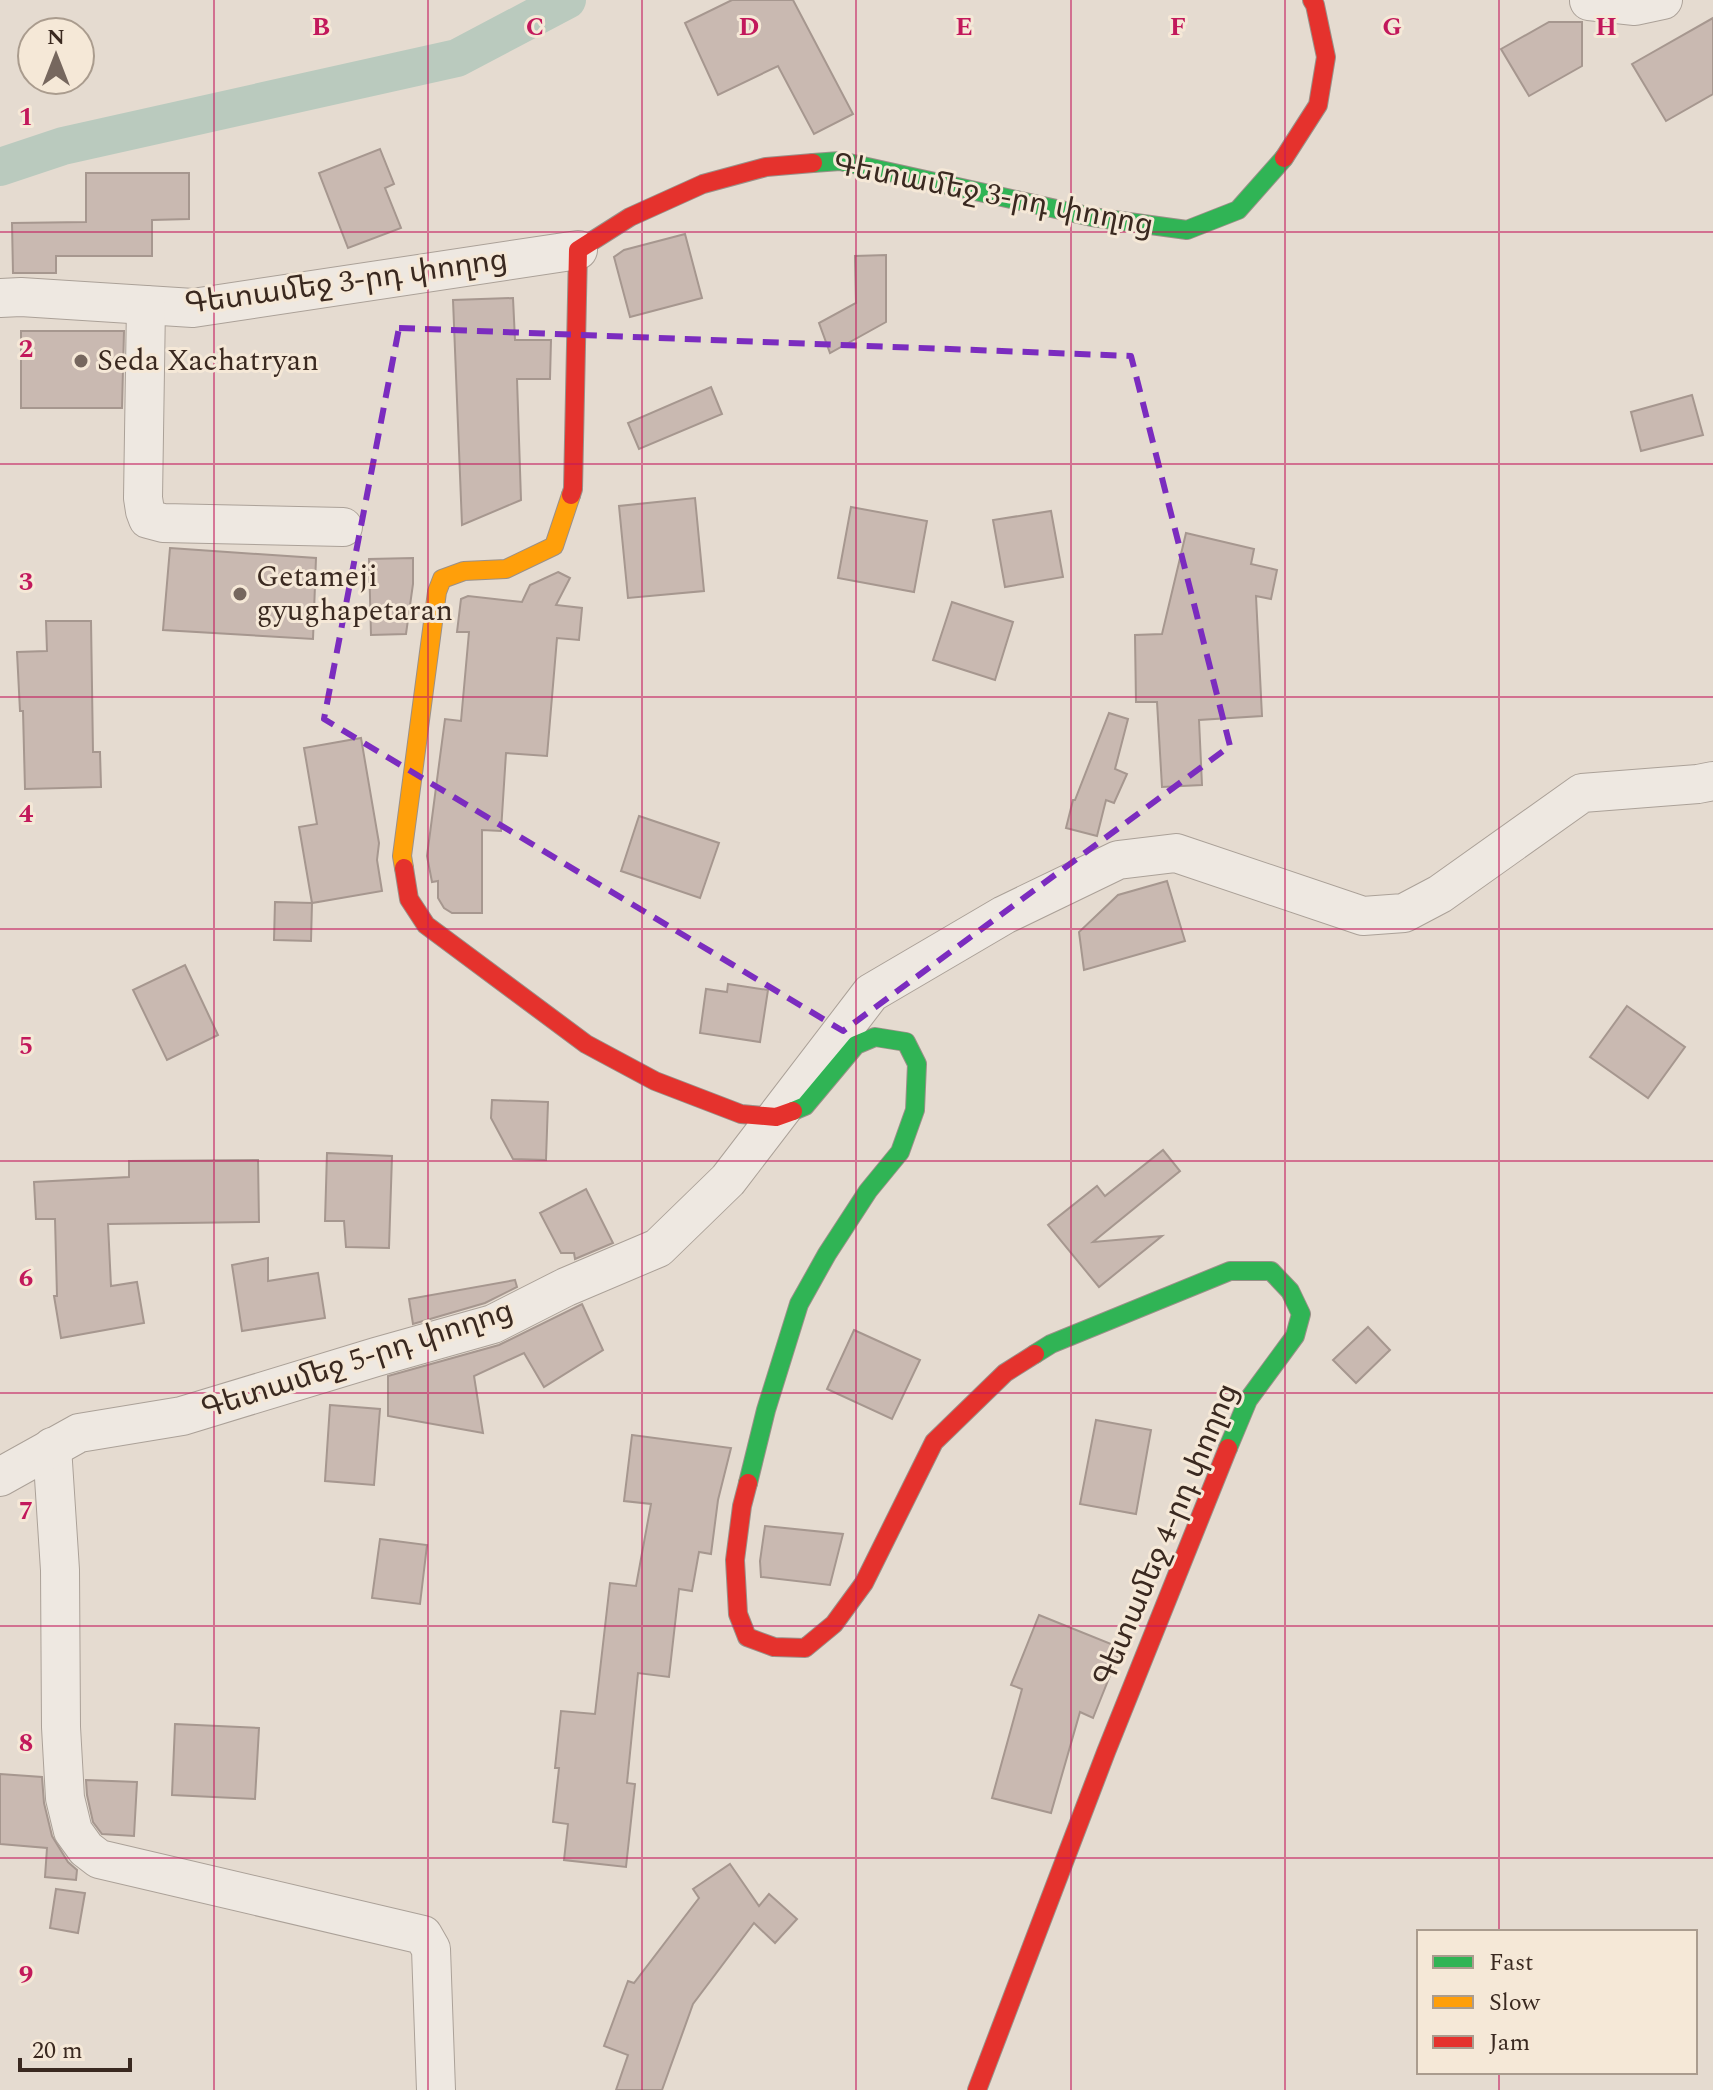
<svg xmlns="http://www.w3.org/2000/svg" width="1713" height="2090" font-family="Spectral,'Noto Sans Armenian',serif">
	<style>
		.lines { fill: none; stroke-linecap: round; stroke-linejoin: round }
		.canal { stroke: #bacabe; stroke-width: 38 }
		.building { fill: #c9b9b1; stroke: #a6978f; stroke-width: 2 }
		.street-casing { stroke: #aba198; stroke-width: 40 }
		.fast-casing { stroke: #9a9088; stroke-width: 20 }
		.slow-casing { stroke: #9a9088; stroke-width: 20 }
		.jam-casing { stroke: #9a9088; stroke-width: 20 }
		.street { stroke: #eee8e1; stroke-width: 38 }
		.fast { stroke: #30b455; stroke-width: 18 }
		.slow { stroke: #ff9f0a; stroke-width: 18 }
		.jam { stroke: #e5322d; stroke-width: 18 }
		.marked { fill: none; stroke: #7b2cbf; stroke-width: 6; stroke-dasharray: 16 10; stroke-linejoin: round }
		.grid { fill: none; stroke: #c2185b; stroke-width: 2; stroke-opacity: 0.55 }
		.poi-dot { fill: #76675e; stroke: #f5e8d7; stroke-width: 3 }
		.labels { text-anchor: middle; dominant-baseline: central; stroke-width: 6; stroke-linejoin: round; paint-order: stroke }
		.street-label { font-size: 30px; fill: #3a2920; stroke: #f5e8d7 }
		.poi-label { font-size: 30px; fill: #3a2920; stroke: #f5e8d7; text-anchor: start }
		.grid-label { font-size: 26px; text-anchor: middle; font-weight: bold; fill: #c2185b; stroke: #f5e8d7; stroke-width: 6; stroke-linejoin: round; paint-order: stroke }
	</style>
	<rect width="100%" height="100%" fill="#e5dbd0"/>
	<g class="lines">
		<path class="canal" d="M 0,167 L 63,146 L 457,58 L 567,0"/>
	</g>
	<g class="building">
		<path d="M 732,0 L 793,0 L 853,114 L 814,134 L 778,66 L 718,95 L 685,23 Z"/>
		<path d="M 1713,18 L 1713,94 L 1666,121 L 1632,64 Z"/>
		<path d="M 1549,22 L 1582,22 L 1582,66 L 1529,96 L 1501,49 Z"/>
		<path d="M 380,149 L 394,184 L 385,188 L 401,228 L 348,248 L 319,173 Z"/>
		<path d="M 86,173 L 189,173 L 189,219 L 152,220 L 152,256 L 56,256 L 56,273 L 13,273 L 12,223 L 86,222 Z"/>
		<path d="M 685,234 L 702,298 L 630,317 L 614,257 L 624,250 Z"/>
		<path d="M 886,255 L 886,322 L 830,353 L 819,323 L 856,303 L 855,256 Z"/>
		<path d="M 513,298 L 515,340 L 551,340 L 550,379 L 517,379 L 521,500 L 462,525 L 453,300 Z"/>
		<path d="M 21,331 L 124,331 L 122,408 L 21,408 Z"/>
		<path d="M 711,387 L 722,414 L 639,449 L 628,423 Z"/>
		<path d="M 1692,395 L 1703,435 L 1641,451 L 1631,412 Z"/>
		<path d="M 695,498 L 704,591 L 628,598 L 619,506 Z"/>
		<path d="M 851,507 L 927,521 L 914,592 L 838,578 Z"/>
		<path d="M 1051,511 L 1063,577 L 1005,587 L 993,520 Z"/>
		<path d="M 1186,533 L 1254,549 L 1251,564 L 1277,570 L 1271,599 L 1256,596 L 1262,716 L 1199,720 L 1202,785 L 1162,787 L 1157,702 L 1136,702 L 1135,635 L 1162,634 Z"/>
		<path d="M 170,548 L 316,558 L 313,639 L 163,630 Z"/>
		<path d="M 413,558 L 413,584 L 406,634 L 371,635 L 369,559 Z"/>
		<path d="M 558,572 L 570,578 L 556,605 L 582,608 L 579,640 L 557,638 L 547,756 L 506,753 L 501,831 L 482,830 L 482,913 L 452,913 L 444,908 L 438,898 L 438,881 L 432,882 L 427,856 L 445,719 L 461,721 L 469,632 L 457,632 L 461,599 L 468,596 L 522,602 L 530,585 Z"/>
		<path d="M 952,602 L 1013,622 L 995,680 L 933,660 Z"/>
		<path d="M 46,621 L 91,621 L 93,752 L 100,752 L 101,787 L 25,789 L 23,711 L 20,711 L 17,652 L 47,651 Z"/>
		<path d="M 1109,713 L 1128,719 L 1115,769 L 1127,774 L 1114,803 L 1106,800 L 1097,836 L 1066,828 L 1073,800 L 1075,800 Z"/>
		<path d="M 361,738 L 379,843 L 377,860 L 382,891 L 312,903 L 299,827 L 317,824 L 304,748 Z"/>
		<path d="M 639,816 L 719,843 L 700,898 L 621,871 Z"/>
		<path d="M 1167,881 L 1185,941 L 1084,970 L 1079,932 L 1118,895 Z"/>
		<path d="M 275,902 L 312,903 L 311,941 L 274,940 Z"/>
		<path d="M 185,965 L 218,1035 L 167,1060 L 133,990 Z"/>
		<path d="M 728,984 L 768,990 L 760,1042 L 700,1033 L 706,989 L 727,992 Z"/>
		<path d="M 1627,1006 L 1685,1047 L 1648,1098 L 1590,1057 Z"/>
		<path d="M 492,1100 L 548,1102 L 546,1160 L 513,1159 L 491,1118 Z"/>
		<path d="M 1163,1150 L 1180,1171 L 1093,1242 L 1162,1236 L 1099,1287 L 1048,1225 L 1097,1186 L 1105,1196 Z"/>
		<path d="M 327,1153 L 392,1156 L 389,1248 L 346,1247 L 344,1221 L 325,1221 Z"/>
		<path d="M 258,1160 L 259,1222 L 108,1224 L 111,1286 L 137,1282 L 144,1323 L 61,1338 L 54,1296 L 57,1296 L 55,1219 L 36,1219 L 34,1182 L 129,1177 L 129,1161 Z"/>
		<path d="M 586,1189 L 613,1243 L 575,1259 L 574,1253 L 561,1253 L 540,1213 Z"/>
		<path d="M 268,1258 L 268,1281 L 318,1273 L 325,1318 L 242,1331 L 232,1265 Z"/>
		<path d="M 515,1280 L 517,1287 L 485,1303 L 413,1324 L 409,1299 Z"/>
		<path d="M 582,1304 L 603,1350 L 544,1387 L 524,1353 L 474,1376 L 483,1433 L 388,1416 L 388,1376 L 499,1345 Z"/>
		<path d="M 1368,1327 L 1390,1350 L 1356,1383 L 1333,1360 Z"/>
		<path d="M 854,1330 L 920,1360 L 892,1419 L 827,1389 Z"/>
		<path d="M 330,1405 L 380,1409 L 374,1485 L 325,1481 Z"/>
		<path d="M 1096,1420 L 1151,1430 L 1136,1514 L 1080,1504 Z"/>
		<path d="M 632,1435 L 731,1448 L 718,1500 L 711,1554 L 699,1552 L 692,1591 L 679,1589 L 669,1677 L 638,1673 L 627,1783 L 635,1784 L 626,1867 L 564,1860 L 568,1824 L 553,1822 L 559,1768 L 555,1768 L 561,1711 L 595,1714 L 610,1583 L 636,1586 L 651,1504 L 624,1501 Z"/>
		<path d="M 765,1526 L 843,1534 L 830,1585 L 761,1577 L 760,1561 Z"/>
		<path d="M 380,1539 L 427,1545 L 420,1604 L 372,1598 Z"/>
		<path d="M 1039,1615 L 1121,1648 L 1093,1718 L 1080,1712 L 1051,1813 L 992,1798 L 1022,1689 L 1011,1685 Z"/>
		<path d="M 175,1724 L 259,1728 L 255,1799 L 172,1795 Z"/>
		<path d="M 0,1774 L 42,1777 L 44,1803 L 52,1836 L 68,1862 L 77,1870 L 76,1880 L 45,1877 L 47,1848 L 0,1844 Z"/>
		<path d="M 86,1780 L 137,1782 L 134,1836 L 102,1834 L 93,1822 L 87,1795 Z"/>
		<path d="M 730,1864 L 759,1906 L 769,1894 L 797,1919 L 775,1943 L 754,1923 L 693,2004 L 662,2090 L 616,2090 L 628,2055 L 604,2046 L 628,1981 L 634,1983 L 699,1898 L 693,1889 Z"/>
		<path d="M 56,1889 L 85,1893 L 78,1933 L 50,1928 Z"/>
	</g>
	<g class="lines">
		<g class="street-casing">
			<g id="street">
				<path d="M 1589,1 L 1635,6 L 1663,0"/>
				<path d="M 0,298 L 21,297 L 193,308 L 578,250"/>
				<path d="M 146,305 L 143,498 L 145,511 L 148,519 L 163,523 L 343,527"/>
				<path d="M 52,1447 L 60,1570 L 61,1727 L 65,1798 L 73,1831 L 86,1849 L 99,1859 L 423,1935 L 431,1949 L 436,2090"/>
				<path d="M 0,1477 L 79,1433 L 182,1416 L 376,1357 L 493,1324 L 566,1287 L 658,1248 L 728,1180 L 871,993 L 1004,915 L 1118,860 L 1176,853 L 1363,916 L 1404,913 L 1440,894 L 1582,793 L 1698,784 L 1713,781"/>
			</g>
		</g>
		<g class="fast-casing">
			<g id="fast">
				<path d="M 813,163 L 840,161 L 1092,217 L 1187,230 L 1238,210 L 1284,158"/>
				<path d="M 1035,1354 L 1051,1344 L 1230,1271 L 1271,1271 L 1290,1291 L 1301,1314 L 1295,1336 L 1248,1400 L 1228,1448"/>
				<path d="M 748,1483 L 766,1410 L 799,1304 L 827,1254 L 868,1191 L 900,1152 L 915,1110 L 917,1064 L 906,1042 L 875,1037 L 856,1045 L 805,1106 L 793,1111"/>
			</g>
		</g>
		<g class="slow-casing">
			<path id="slow" d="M 404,868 L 402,856 L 437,592 L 442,579 L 464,571 L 506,569 L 554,546 L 571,495"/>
		</g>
		<g class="jam-casing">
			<g id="jam">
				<path d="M 1284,158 L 1318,105 L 1326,57 L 1315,5 L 1312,0"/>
				<path d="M 571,495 L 573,489 L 578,250 L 630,217 L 703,184 L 766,167 L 813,163"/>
				<path d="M 404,868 L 409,899 L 426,925 L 586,1044 L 655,1081 L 741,1114 L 776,1117 L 793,1111"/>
				<path d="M 748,1483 L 742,1506 L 735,1560 L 738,1614 L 747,1637 L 774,1647 L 805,1648 L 834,1624 L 864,1583 L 934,1442 L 1005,1373 L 1035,1354"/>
				<path d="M 977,2090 L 1106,1752 L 1228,1448"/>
			</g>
		</g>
		<use href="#street" class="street"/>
		<use href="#fast" class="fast"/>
		<use href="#slow" class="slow"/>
		<use href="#jam" class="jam"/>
	</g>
	<path class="marked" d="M 399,328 L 1131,356 L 1230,746 L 843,1031 L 324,719 Z"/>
	<path class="grid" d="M 214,0 L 214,2090M 428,0 L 428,2090M 642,0 L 642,2090M 856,0 L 856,2090M 1071,0 L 1071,2090M 1285,0 L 1285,2090M 1499,0 L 1499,1932M 0,232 L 1713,232M 0,464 L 1713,464M 0,697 L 1713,697M 0,929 L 1713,929M 0,1161 L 1713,1161M 0,1393 L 1713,1393M 0,1626 L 1713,1626M 0,1858 L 1713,1858M 1499,2072 L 1499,2090"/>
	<g class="poi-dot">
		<circle cx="81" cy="361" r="8"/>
		<circle cx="240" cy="594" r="8"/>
	</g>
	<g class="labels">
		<g class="street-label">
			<text transform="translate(993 195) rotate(11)">Գետամեջ 3-րդ փողոց</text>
			<text transform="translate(346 282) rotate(-8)">Գետամեջ 3-րդ փողոց</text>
			<text transform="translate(357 1360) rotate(-18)">Գետամեջ 5-րդ փողոց</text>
			<text transform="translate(1166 1535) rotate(-67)">Գետամեջ 4-րդ փողոց</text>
		</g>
		<g class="poi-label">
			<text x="97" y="361">Seda Xachatryan</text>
			<text x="256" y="577">Getameji<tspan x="256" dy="34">gyughapetaran</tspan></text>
		</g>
	</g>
	<g class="grid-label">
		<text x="321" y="35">B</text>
		<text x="535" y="35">C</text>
		<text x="749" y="35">D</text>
		<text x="964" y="35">E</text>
		<text x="1178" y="35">F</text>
		<text x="1392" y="35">G</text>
		<text x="1606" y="35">H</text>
		<text x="26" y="125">1</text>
		<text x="26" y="357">2</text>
		<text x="26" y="590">3</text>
		<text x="26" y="822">4</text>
		<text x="26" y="1054">5</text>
		<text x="26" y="1286">6</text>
		<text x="26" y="1519">7</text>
		<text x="26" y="1751">8</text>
		<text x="26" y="1983">9</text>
	</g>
	<rect x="1417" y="1930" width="280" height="144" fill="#f5e8d7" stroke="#aa9c8e" stroke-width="2"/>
	<rect x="1433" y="1956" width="40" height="12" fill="#30b455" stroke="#aa9c8e" stroke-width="2"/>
	<text x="1489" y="1970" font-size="24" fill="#3a2920">Fast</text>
	<rect x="1433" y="1996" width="40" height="12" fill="#ff9f0a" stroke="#aa9c8e" stroke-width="2"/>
	<text x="1489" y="2010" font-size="24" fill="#3a2920">Slow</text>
	<rect x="1433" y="2036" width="40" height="12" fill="#e5322d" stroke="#aa9c8e" stroke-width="2"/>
	<text x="1489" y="2050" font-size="24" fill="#3a2920">Jam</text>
	<g transform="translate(56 56)"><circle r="38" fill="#f5e8d7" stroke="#aa9c8e" stroke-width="2"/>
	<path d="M0-6L14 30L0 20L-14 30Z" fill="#76675e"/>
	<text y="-12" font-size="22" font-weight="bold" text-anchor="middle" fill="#3a2920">N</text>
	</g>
	<path d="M20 2058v12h110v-12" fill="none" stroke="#3a2920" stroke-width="4"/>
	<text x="32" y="2058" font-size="24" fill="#3a2920" stroke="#f5e8d7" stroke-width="6" paint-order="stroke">20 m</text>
</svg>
